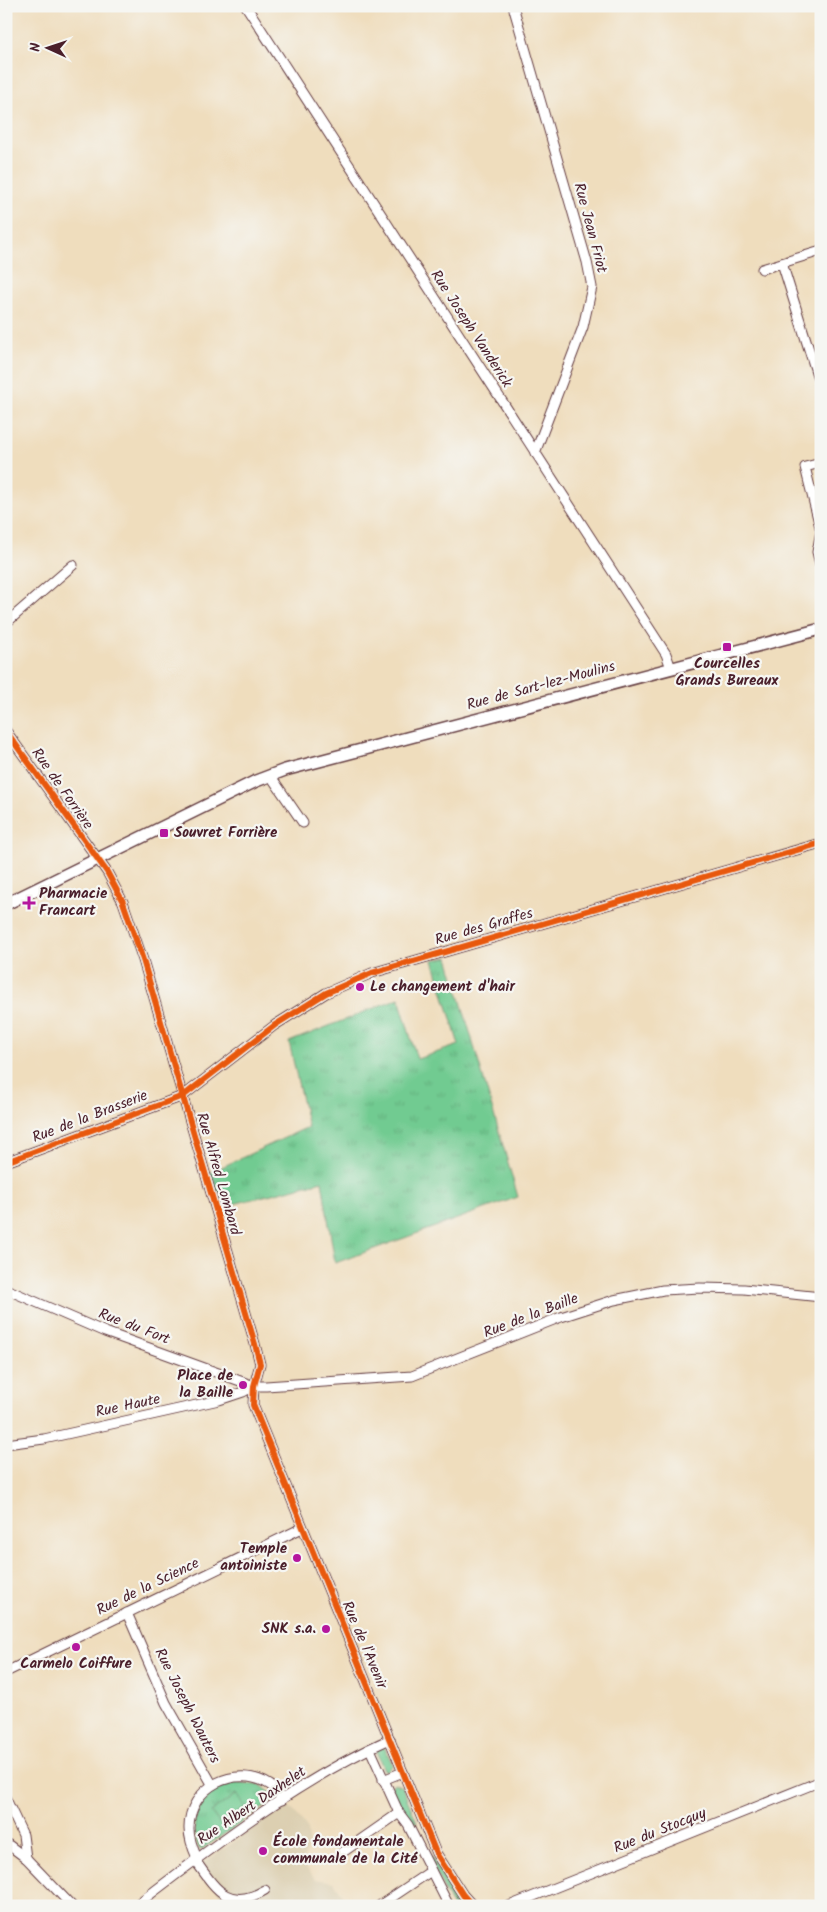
<svg xmlns="http://www.w3.org/2000/svg" width="827" height="1912" font-family="Kalam,sans-serif">
	<style>
		.built { fill: #dccfb1 }
		.grass { fill: url(#grass-tufts); stroke: #5e755e }
		.pitch { fill: #71cb91; stroke: #5e755e }
		.lines { fill: none; stroke-linecap: round; stroke-linejoin: round }
		.street-casing { stroke: #633c41; stroke-width: 11 }
		.secondary-casing { stroke: #633c41; stroke-width: 14 }
		.street { stroke: #fff; stroke-width: 9 }
		.secondary { stroke: #fff; stroke-width: 11 }
		.cycleway-casing { stroke: #f6f6f2; stroke-width: 9 }
		.cycleway { stroke: #e8590c; stroke-width: 6 }
		.poi-dot { fill: #b5179e; stroke: #f6f6f2; stroke-width: 2 }
		.labels { text-anchor: middle; dominant-baseline: central; stroke-width: 4.5; stroke-linejoin: round; paint-order: stroke }
		.street-label { font-size: 15px; fill: #4a1f2b; stroke: #f6f6f2 }
		.poi-label { font-size: 15px; font-weight: bold; fill: #4a1f2b; stroke: #f6f6f2; text-anchor: start }
	</style>
	<defs>
		<pattern id="grass-tufts" width="24" height="20" patternUnits="userSpaceOnUse" patternTransform="scale(1.25)"><rect width="24" height="20" fill="#71cb91"/><path d="M3 7l-1-3M5 7V3M7 7l1-3M15 17l-1-3M17 17v-4M19 17l1-3" fill="none" stroke="#63ae7d"/></pattern>
	</defs>
	<rect width="100%" height="100%" fill="#f6f6f2"/>
	<filter id="ink" filterUnits="userSpaceOnUse"><feTurbulence type="fractalNoise" baseFrequency=".02" numOctaves="2"/><feDisplacementMap in="SourceGraphic" scale="10" xChannelSelector="R" yChannelSelector="G"/><feConvolveMatrix kernelMatrix="1 2 1 2 8 2 1 2 1" color-interpolation-filters="sRGB"/></filter>
	<filter id="wash" filterUnits="userSpaceOnUse"><feTurbulence type="fractalNoise" baseFrequency=".0096" numOctaves="4" result="noise"/><feDisplacementMap in="SourceGraphic" scale="20" xChannelSelector="R" yChannelSelector="G"/><feGaussianBlur stdDeviation="1.12" result="paint"/><feColorMatrix in="noise" values="0 0 0 0 0 0 0 0 0 0 0 0 0 0 0 0 0 1.4 0 .05"/><feComposite in="paint" operator="in"/></filter>
	<g filter="url(#wash)">
		<rect width="100%" height="100%" fill="#efddbd"/>
		<path class="built" d="M 288,1807 L 295,1812 L 308,1830 L 309,1840 L 303,1863 L 315,1879 L 334,1882 L 350,1906 L 238,1906 L 223,1897 L 200,1865 L 280,1810 Z"/>
		<g class="grass">
			<path d="M 448,957 L 518,1197 L 335,1263 L 322,1181 L 218,1208 L 209,1173 L 308,1127 L 289,1042 L 399,998 L 417,1059 L 459,1045 L 433,960 Z"/>
			<path d="M 384,1747 L 393,1765 L 387,1771 L 384,1770 L 376,1751 L 377,1749 Z"/>
			<path d="M 239,1782 L 262,1786 L 272,1794 L 272,1802 L 202,1849 L 199,1849 C 185,1815 205,1788 239,1782 Z"/>
			<path d="M 394,1783 L 402,1787 L 417,1822 L 411,1824 L 399,1806 L 391,1787 Z"/>
			<path d="M 431,1855 L 446,1882 L 464,1906 L 452,1906 L 428,1857 Z"/>
		</g>
		<path class="pitch" d="M 237,1794 L 245,1807 L 220,1824 L 211,1812 Z"/>
	</g>
	<g filter="url(#ink)">
		<g class="lines">
			<g class="street-casing">
				<g id="street">
					<path d="M 246,6 L 666,654 L 671,668"/>
					<path d="M 513,6 L 587,262 L 592,287 L 583,327 L 535,453"/>
					<path d="M 782,263 L 821,388"/>
					<path d="M 762,269 L 821,251"/>
					<path d="M 821,463 L 805,467 L 821,531 L 817,552 L 821,568"/>
					<path d="M 6,623 L 73,565"/>
					<path d="M 6,731 L 107,872 L 123,902 L 143,960 L 255,1344 L 260,1364 L 254,1386 L 253,1405 L 436,1853 L 463,1895 L 473,1906"/>
					<path d="M 270,775 L 303,823"/>
					<path d="M 6,1162 L 183,1096 L 275,1025 L 326,993 L 372,973 L 821,843"/>
					<path d="M 6,1289 L 105,1332 L 254,1386 L 266,1386 L 412,1376 L 561,1317 L 614,1300 L 663,1290 L 700,1288 L 744,1289 L 821,1297"/>
					<path d="M 6,1444 L 44,1439 L 219,1400 L 243,1392 L 254,1386"/>
					<path d="M 127,1613 L 166,1703 L 212,1784"/>
					<path d="M 6,1672 L 302,1528"/>
					<path d="M 370,1749 L 399,1813 L 408,1825 L 449,1906"/>
					<path d="M 383,1780 L 403,1772"/>
					<path d="M 6,1799 L 23,1835 L 26,1858"/>
					<path d="M 6,1843 L 26,1858 L 72,1906"/>
					<path d="M 343,1852 L 399,1813"/>
					<path d="M 197,1858 C 193,1849 189,1839 189,1829 C 188,1787 236,1763 270,1785 C 275,1788 279,1795 282,1800"/>
					<path d="M 195,1860 C 215,1888 228,1912 265,1890"/>
					<path d="M 135,1906 C 213,1846 300,1779 390,1739"/>
					<path d="M 379,1906 L 431,1871"/>
					<path d="M 509,1906 L 821,1781"/>
				</g>
			</g>
			<g class="secondary-casing">
				<path id="secondary" d="M 6,904 L 256,781 L 285,770 L 821,629"/>
			</g>
			<use href="#street" class="street"/>
			<use href="#secondary" class="secondary"/>
			<g class="cycleway-casing">
				<g id="cycleway">
					<path d="M 6,731 L 107,872 L 123,902 L 143,960 L 255,1344 L 260,1364 L 254,1386 L 253,1405 L 436,1853 L 463,1895 L 473,1906"/>
					<path d="M 6,1162 L 183,1096 L 275,1025 L 326,993 L 372,973 L 821,843"/>
				</g>
			</g>
			<use href="#cycleway" class="cycleway"/>
		</g>
	</g>
	<g class="poi-dot">
		<rect x="722" y="642" width="10" height="10" rx="2.5"/>
		<rect x="159" y="828" width="10" height="10" rx="2.5"/>
		<path d="M26.5 895.5h5v5h5v5h-5v5h-5v-5h-5v-5h5z"/>
		<circle cx="360" cy="987" r="5"/>
		<circle cx="243" cy="1385" r="5"/>
		<circle cx="297" cy="1558" r="5"/>
		<circle cx="326" cy="1629" r="5"/>
		<circle cx="76" cy="1647" r="5"/>
		<circle cx="263" cy="1851" r="5"/>
	</g>
	<g class="labels">
		<g class="street-label">
			<text transform="translate(590 228) rotate(75)">Rue Jean Friot</text>
			<text transform="translate(471 329) rotate(57)">Rue Joseph Vanderick</text>
			<text transform="translate(541 686) rotate(-15)">Rue de Sart-lez-Moulins</text>
			<text transform="translate(62 789) rotate(55)">Rue de Forrière</text>
			<text transform="translate(484 927) rotate(-16)">Rue des Graffes</text>
			<text transform="translate(90 1117) rotate(-21)">Rue de la Brasserie</text>
			<text transform="translate(218 1174) rotate(74)">Rue Alfred Lombard</text>
			<text transform="translate(531 1316) rotate(-21)">Rue de la Baille</text>
			<text transform="translate(134 1327) rotate(21)">Rue du Fort</text>
			<text transform="translate(128 1406) rotate(-12)">Rue Haute</text>
			<text transform="translate(148 1587) rotate(-26)">Rue de la Science</text>
			<text transform="translate(364 1645) rotate(67)">Rue de l'Avenir</text>
			<text transform="translate(187 1706) rotate(63)">Rue Joseph Wauters</text>
			<text transform="translate(252 1806) rotate(-34)">Rue Albert Daxhelet</text>
			<text transform="translate(660 1831) rotate(-22)">Rue du Stocquy</text>
		</g>
		<g class="poi-label">
			<text x="727" y="664" text-anchor="middle">Courcelles<tspan x="727" dy="17">Grands Bureaux</tspan></text>
			<text x="174" y="833">Souvret Forrière</text>
			<text x="39" y="894">Pharmacie<tspan x="39" dy="17">Francart</tspan></text>
			<text x="370" y="987">Le changement d'hair</text>
			<text x="233" y="1376" text-anchor="end">Place de<tspan x="233" dy="17">la Baille</tspan></text>
			<text x="287" y="1549" text-anchor="end">Temple<tspan x="287" dy="17">antoiniste</tspan></text>
			<text x="316" y="1629" text-anchor="end">SNK s.a.</text>
			<text x="76" y="1664" text-anchor="middle">Carmelo Coiffure</text>
			<text x="273" y="1842">École fondamentale<tspan x="273" dy="17">communale de la Cité</tspan></text>
		</g>
	</g>
	<rect width="827" height="1912" fill="none" stroke="#f6f6f2" stroke-width="25"/>
	<g transform="translate(48 48) rotate(273)" stroke="#f6f6f2" stroke-width="4" paint-order="stroke">
	<path d="M0-4L9 19L0 12L-9 19Z" fill="#4a1f2b"/>
	<text y="-8" font-size="14" font-weight="bold" text-anchor="middle" fill="#4a1f2b">N</text>
	</g>
</svg>
